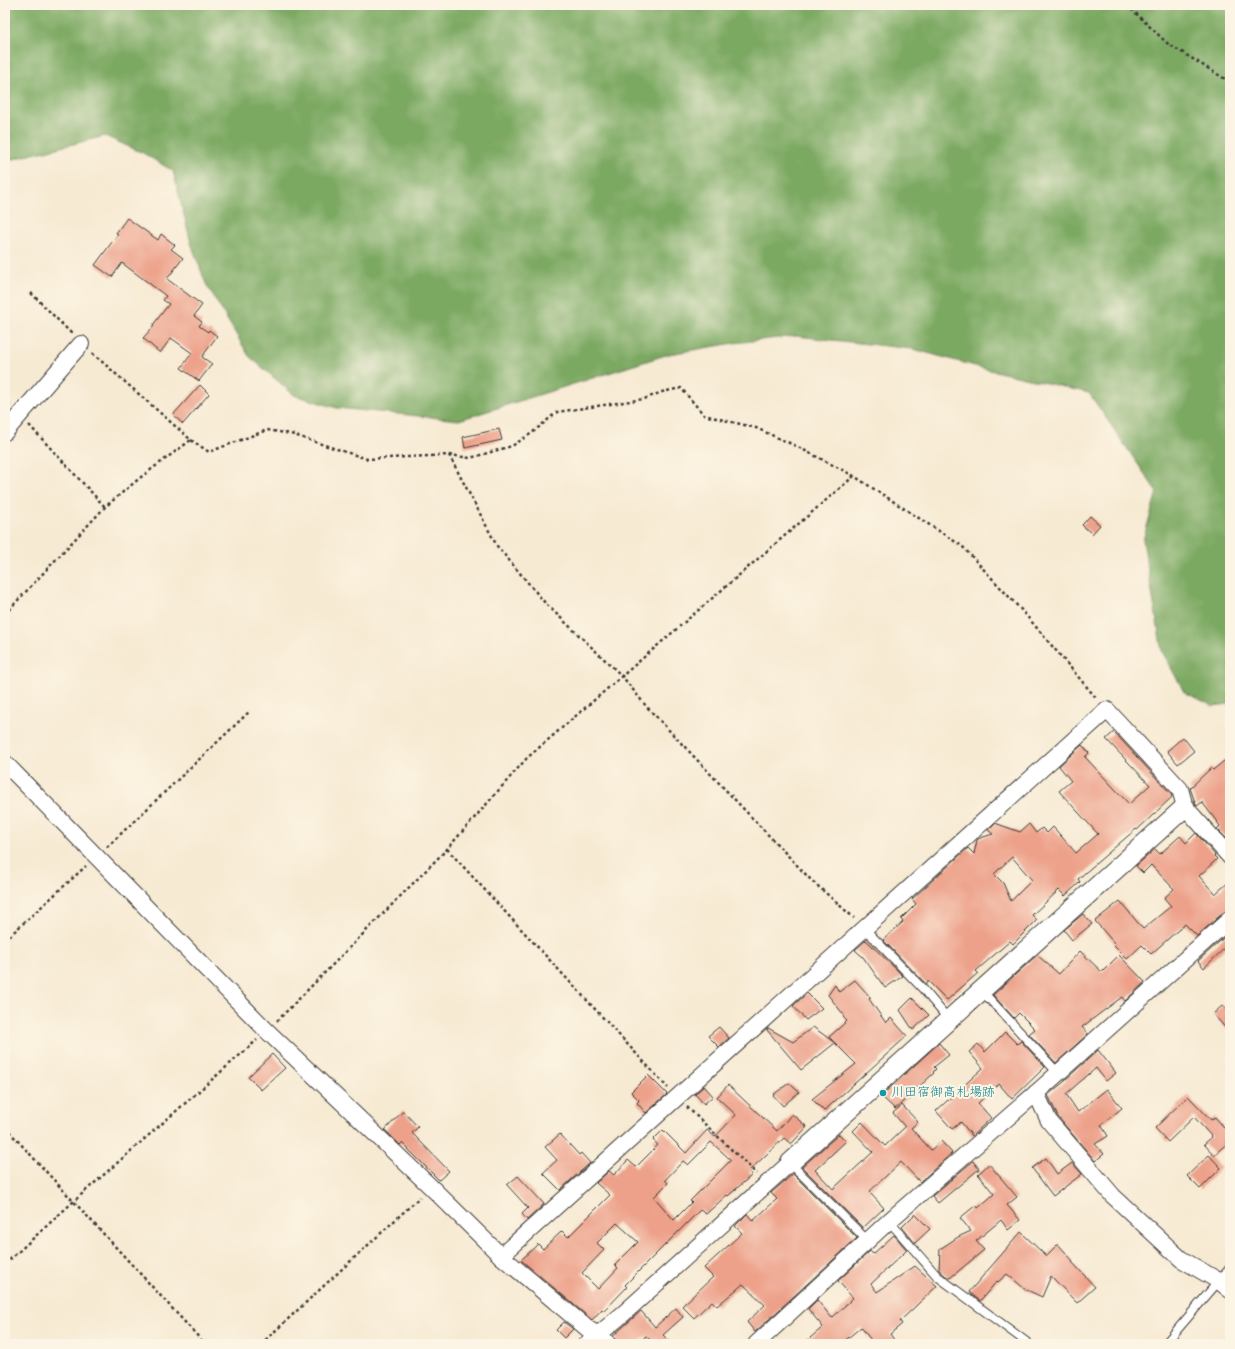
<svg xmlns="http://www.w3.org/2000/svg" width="1235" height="1349" font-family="Dekko,'Klee One',sans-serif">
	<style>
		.forest { fill: #7ca962; stroke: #4c623f }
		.building { fill: #eda18a; fill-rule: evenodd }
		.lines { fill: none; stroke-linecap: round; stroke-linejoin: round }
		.service-casing { stroke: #3d3b37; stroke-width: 10 }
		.minor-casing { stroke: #3d3b37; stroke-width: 18 }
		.tertiary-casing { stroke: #3d3b37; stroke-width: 21 }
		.path { stroke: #3d3b37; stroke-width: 2.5; stroke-dasharray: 3 3; stroke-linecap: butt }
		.service { stroke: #fff; stroke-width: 8 }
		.minor { stroke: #fff; stroke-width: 16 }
		.tertiary { stroke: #fff; stroke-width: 19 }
		.culture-dot { fill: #0f9aa8; stroke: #fcf5e5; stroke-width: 1.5 }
		.labels { text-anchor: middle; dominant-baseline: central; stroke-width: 4; stroke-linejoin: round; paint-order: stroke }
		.culture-label { font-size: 13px; fill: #0d838f; stroke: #fcf5e5; text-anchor: start }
	</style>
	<rect width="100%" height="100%" fill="#fcf5e5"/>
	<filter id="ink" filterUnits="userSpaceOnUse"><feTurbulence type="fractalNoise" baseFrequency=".025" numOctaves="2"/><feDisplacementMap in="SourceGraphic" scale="8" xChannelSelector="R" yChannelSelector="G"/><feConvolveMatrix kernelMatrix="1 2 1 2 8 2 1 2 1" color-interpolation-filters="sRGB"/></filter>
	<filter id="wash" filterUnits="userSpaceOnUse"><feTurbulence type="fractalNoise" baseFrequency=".012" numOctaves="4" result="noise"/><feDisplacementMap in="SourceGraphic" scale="16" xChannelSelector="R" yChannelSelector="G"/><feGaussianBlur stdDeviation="0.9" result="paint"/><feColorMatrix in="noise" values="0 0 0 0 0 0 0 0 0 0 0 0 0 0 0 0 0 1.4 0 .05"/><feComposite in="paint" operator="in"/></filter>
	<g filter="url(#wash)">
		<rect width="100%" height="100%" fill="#f7ead3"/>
		<path class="forest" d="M 5,5 L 1230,5 L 1230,704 L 1213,706 L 1184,692 L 1162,651 L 1143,540 L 1157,492 L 1089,393 L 986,369 L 913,349 L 796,336 L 734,343 L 669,354 L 459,420 L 337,408 L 294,395 L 249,356 L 206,284 L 191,243 L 173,171 L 143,153 L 105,136 L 5,161 Z"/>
		<g id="blocks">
			<g class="building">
				<path d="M 127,218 L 158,240 L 161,234 L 175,245 L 171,249 L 183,258 L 167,279 L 202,305 L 194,316 L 202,322 L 199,326 L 208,332 L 209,330 L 217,336 L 202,357 L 212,364 L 199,381 L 181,368 L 192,353 L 171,338 L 160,353 L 143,338 L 154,326 L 153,325 L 169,304 L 163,300 L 166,296 L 122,263 L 112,277 L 95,265 L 118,234 L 116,233 Z"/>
				<path d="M 200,385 L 209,394 L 183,424 L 173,415 Z"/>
				<path d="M 499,429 L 502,440 L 465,448 L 463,437 Z"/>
				<path d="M 1090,516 L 1100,525 L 1092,534 L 1082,525 Z"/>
				<path d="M 1114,732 L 1171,794 L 1172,797 L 1137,830 L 1136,829 L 1078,879 L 1080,882 L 1065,896 L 1059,890 L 1032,915 L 1037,920 L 1013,944 L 1010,941 L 976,971 L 978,973 L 947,1000 L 928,981 L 926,984 L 883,940 L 903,922 L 901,919 L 916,904 L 912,899 L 968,848 L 974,854 L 977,840 L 980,838 L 993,834 L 988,830 L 995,823 L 1020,832 L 1029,824 L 1036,833 L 1042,828 L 1047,833 L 1053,827 L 1076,853 L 1098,834 L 1059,791 L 1071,781 L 1059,766 L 1082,745 L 1089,753 L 1085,757 L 1129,804 L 1150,785 L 1106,739 ZM 1012,857 L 1032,880 L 1011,901 L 1003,883 L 994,874 Z"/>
				<path d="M 1183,737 L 1194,751 L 1178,764 L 1167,751 Z"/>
				<path d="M 1230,756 L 1230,842 L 1217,829 L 1220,826 L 1202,802 L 1197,806 L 1196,805 L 1190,788 L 1211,768 L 1213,770 Z"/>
				<path d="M 1196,833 L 1215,855 L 1214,856 L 1217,859 L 1199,876 L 1215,894 L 1230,881 L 1230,910 L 1224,912 L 1197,936 L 1185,924 L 1151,954 L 1142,945 L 1127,959 L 1114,946 L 1115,944 L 1095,921 L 1120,901 L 1143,929 L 1171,906 L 1164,898 L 1174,889 L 1151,865 L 1143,873 L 1136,866 L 1155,849 L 1160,854 L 1180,836 L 1186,843 Z"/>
				<path d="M 1083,914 L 1092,924 L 1072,940 L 1064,930 Z"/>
				<path d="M 1230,932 L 1230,943 L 1204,968 L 1198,961 Z"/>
				<path d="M 866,940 L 903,976 L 885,988 L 863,957 L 855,950 Z"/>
				<path d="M 1080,951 L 1102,972 L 1119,955 L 1145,982 L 1125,1001 L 1122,997 L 1082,1027 L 1088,1034 L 1056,1063 L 1029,1034 L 1035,1029 L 1019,1013 L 1014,1018 L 993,995 L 1037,955 L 1059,974 Z"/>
				<path d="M 855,980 L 871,998 L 869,999 L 886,1023 L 891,1018 L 907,1036 L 824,1111 L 812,1099 L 856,1064 L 829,1037 L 847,1021 L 843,1017 L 844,1015 L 828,995 L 835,985 L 839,992 Z"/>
				<path d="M 807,993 L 822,1008 L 806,1020 L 793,1006 Z"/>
				<path d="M 912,998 L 929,1015 L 913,1030 L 900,1010 Z"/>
				<path d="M 1223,1005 L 1230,1013 L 1230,1033 L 1213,1014 Z"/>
				<path d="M 719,1027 L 729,1038 L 719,1047 L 708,1036 Z"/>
				<path d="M 813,1027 L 835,1043 L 801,1070 L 767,1030 L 768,1028 L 793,1042 Z"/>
				<path d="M 1005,1032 L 1017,1044 L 1021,1041 L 1045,1067 L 1012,1099 L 999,1084 L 978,1103 L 991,1118 L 972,1136 L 961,1122 L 952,1129 L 936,1111 L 983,1068 L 969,1052 L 978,1044 L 985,1052 Z"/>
				<path d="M 939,1043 L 949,1055 L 934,1067 L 936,1069 L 933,1072 L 934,1073 L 895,1109 L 881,1096 Z"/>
				<path d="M 1098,1050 L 1116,1073 L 1106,1081 L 1096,1068 L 1066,1094 L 1078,1112 L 1107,1089 L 1122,1108 L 1101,1125 L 1108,1136 L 1095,1144 L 1104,1154 L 1095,1161 L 1058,1117 L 1048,1095 L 1065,1081 L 1064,1081 Z"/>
				<path d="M 272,1054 L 285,1068 L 261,1090 L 248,1077 Z"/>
				<path d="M 648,1075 L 667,1094 L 646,1113 L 637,1103 L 639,1100 L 631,1092 Z"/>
				<path d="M 789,1083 L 799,1092 L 783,1106 L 773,1095 Z"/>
				<path d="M 728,1085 L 777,1131 L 792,1114 L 807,1127 L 791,1144 L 784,1138 L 749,1171 L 752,1175 L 728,1196 L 727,1195 L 706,1214 L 700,1210 L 625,1285 L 627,1287 L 604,1311 L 602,1309 L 592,1320 L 521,1260 L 538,1244 L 543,1249 L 562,1231 L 568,1237 L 610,1195 L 596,1183 L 609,1171 L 614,1175 L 628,1160 L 636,1167 L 658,1145 L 653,1140 L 663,1130 L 686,1153 L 707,1130 L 715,1137 L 736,1115 L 717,1097 ZM 711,1142 L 731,1160 L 690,1201 L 692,1202 L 674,1220 L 654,1197 L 668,1183 L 665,1180 L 683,1161 L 688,1165 ZM 617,1223 L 638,1242 L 615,1265 L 618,1268 L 598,1289 L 582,1273 L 604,1250 L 597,1243 Z"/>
				<path d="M 704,1086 L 713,1096 L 704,1104 L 695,1094 Z"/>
				<path d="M 1188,1096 L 1211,1120 L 1215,1117 L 1230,1134 L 1230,1141 L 1214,1155 L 1204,1144 L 1212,1137 L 1194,1117 L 1168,1142 L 1155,1128 Z"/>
				<path d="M 902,1105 L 918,1122 L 911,1128 L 931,1150 L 941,1141 L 952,1153 L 920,1182 L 901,1162 L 869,1192 L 884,1208 L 863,1228 L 802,1167 L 839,1134 L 846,1141 L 815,1170 L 833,1189 L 873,1152 L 853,1131 L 862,1122 L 885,1146 L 905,1127 L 893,1113 Z"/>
				<path d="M 403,1111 L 418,1127 L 412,1133 L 449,1171 L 439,1180 L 402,1143 L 400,1145 L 385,1130 Z"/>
				<path d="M 560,1134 L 579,1155 L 581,1153 L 590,1163 L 560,1190 L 543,1173 L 557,1160 L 545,1147 Z"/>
				<path d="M 1209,1155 L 1221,1168 L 1200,1189 L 1187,1176 Z"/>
				<path d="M 1046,1158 L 1057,1174 L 1072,1163 L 1082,1174 L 1053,1196 L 1032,1168 Z"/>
				<path d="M 973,1161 L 979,1169 L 938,1203 L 932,1196 Z"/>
				<path d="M 989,1164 L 1017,1197 L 1007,1205 L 1020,1220 L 1008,1230 L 1001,1220 L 976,1241 L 984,1250 L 950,1278 L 948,1276 L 947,1277 L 939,1270 L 940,1249 L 958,1237 L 971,1231 L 960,1218 L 976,1205 L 978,1208 L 994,1194 L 978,1174 Z"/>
				<path d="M 793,1174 L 857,1238 L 755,1332 L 747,1322 L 765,1305 L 743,1284 L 717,1306 L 712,1301 L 694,1318 L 682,1306 L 713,1277 L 704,1268 L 742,1233 L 735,1226 L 747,1214 L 753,1221 L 777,1199 L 771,1193 Z"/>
				<path d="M 518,1176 L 544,1204 L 527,1220 L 522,1214 L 528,1208 L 507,1185 Z"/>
				<path d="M 915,1214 L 930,1229 L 915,1243 L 902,1227 Z"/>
				<path d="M 1021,1232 L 1046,1256 L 1058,1244 L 1073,1261 L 1072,1262 L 1095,1287 L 1077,1303 L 1051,1276 L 1042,1297 L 1025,1289 L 1007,1274 L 998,1282 L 997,1281 L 980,1301 L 969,1292 Z"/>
				<path d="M 894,1235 L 907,1250 L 871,1284 L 877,1292 L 915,1266 L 937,1286 L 900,1321 L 902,1324 L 890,1334 L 897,1344 L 874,1344 L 861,1327 L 841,1344 L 803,1344 L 823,1327 L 808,1309 L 817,1300 L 832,1318 L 853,1298 L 838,1281 L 870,1251 L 873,1254 Z"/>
				<path d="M 676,1308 L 683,1317 L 663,1335 L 672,1344 L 654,1344 L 646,1336 L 637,1344 L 618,1344 L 613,1336 L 641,1311 L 655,1327 Z"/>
				<path d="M 564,1322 L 573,1329 L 564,1338 L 556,1330 Z"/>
			</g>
		</g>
	</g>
	<g filter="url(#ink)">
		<use href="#blocks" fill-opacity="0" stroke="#3d3b37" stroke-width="1"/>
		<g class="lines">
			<g class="service-casing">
				<g id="service">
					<path d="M 865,929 L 923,989 L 949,1020"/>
					<path d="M 982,991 L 1058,1073"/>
					<path d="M 790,1163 L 867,1240"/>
					<path d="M 889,1221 L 937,1276 L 1029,1344"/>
					<path d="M 1165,1344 L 1230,1268"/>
				</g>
			</g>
			<g class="minor-casing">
				<g id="minor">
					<path d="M 5,432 L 81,344"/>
					<path d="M 5,763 L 267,1031 L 431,1187 L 501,1256 L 588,1329 L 599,1335 L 608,1344"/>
					<path d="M 1036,1093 L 1049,1121 L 1113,1196 L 1181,1259 L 1219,1281 L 1230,1290"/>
					<path d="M 501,1256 L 1107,710 L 1180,789 L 1185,807 L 1230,857"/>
					<path d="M 587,1344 L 623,1314 L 790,1163"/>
					<path d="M 756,1344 L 889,1221 L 1036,1093 L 1230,919"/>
				</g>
			</g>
			<g class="tertiary-casing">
				<path id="tertiary" d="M 790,1163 L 1185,807"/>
			</g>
			<g class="path">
				<path d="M 1127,5 L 1167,43 L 1230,82"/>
				<path d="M 31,293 L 72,334"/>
				<path d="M 5,400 L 10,406"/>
				<path d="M 29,425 L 105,507"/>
				<path d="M 191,440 L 209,452 L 267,430 L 291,434 L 367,459 L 449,455 L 470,458 L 512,446 L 532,433 L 557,412 L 644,399 L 662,392 L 681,388 L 704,415 L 756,428 L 796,446 L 854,476 L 962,546 L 1025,614 L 1097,699"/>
				<path d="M 449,455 L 497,546 L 546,604 L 622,676 L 646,706 L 811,880 L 854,918"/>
				<path d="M 5,614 L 105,507 L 141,477 L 191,440 L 91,352"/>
				<path d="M 107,847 L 250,711"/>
				<path d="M 447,849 L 668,1088"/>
				<path d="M 5,940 L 86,866"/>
				<path d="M 277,1021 L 447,849 L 527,758 L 854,476"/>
				<path d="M 687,1107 L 757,1174"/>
				<path d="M 5,1127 L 205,1344"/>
				<path d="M 5,1264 L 74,1201 L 257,1040"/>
				<path d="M 261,1344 L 420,1197"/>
			</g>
			<use href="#service" class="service"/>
			<use href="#minor" class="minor"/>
			<use href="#tertiary" class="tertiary"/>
		</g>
	</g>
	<circle class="culture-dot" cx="883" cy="1093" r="4"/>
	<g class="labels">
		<g class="culture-label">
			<text x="891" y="1093">川田宿御高札場跡</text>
		</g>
	</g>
	<rect width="1235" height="1349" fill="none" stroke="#fcf5e5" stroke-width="20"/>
</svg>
